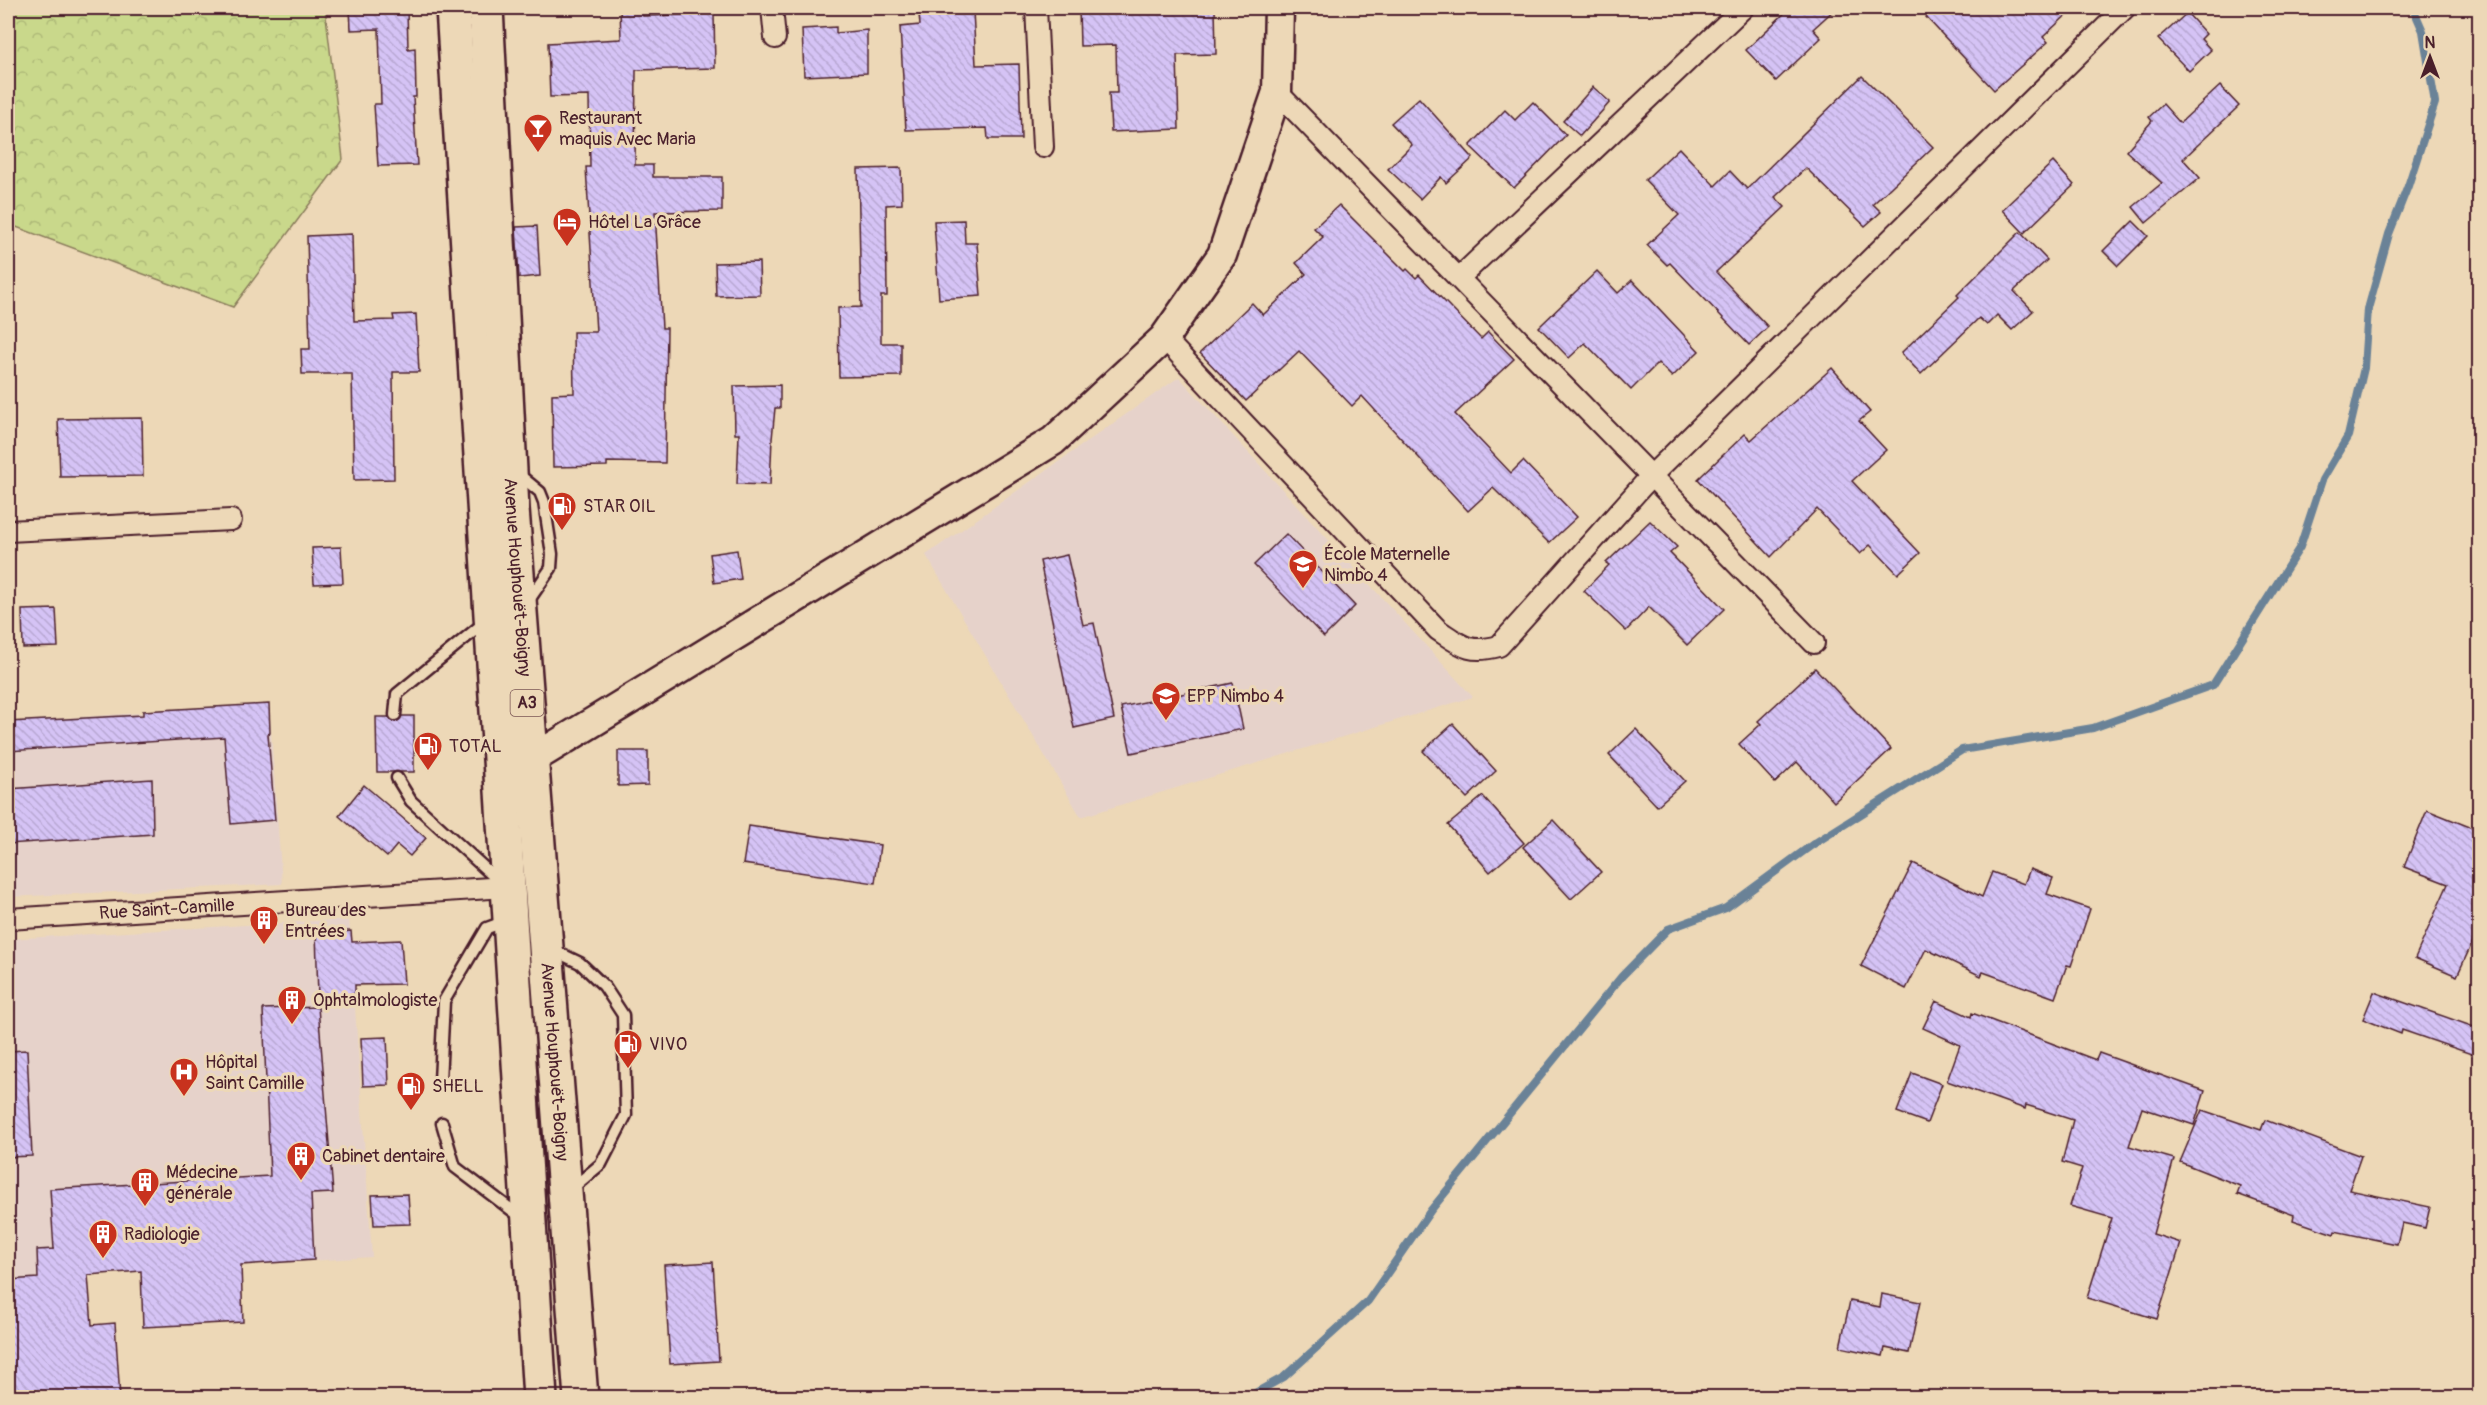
<svg xmlns="http://www.w3.org/2000/svg" width="2487" height="1405" font-family="Pangolin,sans-serif">
	<style>
		.built { fill: #e6d2ca }
		.forest { fill: url(#forest-crowns); stroke: #8a7c5b; stroke-width: 1.5 }
		.lines { fill: none; stroke-linecap: round; stroke-linejoin: round }
		.stream { stroke: #6a8297; stroke-width: 8 }
		.building { fill: url(#building-back-hatch); stroke: #4a1f2b; stroke-width: 1.5 }
		.lane-casing { stroke: #4a1f2b; stroke-width: 15 }
		.street-casing { stroke: #4a1f2b; stroke-width: 24 }
		.secondary-casing { stroke: #4a1f2b; stroke-width: 33 }
		.highway-casing { stroke: #4a1f2b; stroke-width: 38 }
		.lane { stroke: #edd8b7; stroke-width: 10 }
		.street { stroke: #edd8b7; stroke-width: 20 }
		.secondary { stroke: #edd8b7; stroke-width: 28 }
		.highway { stroke: #edd8b7; stroke-width: 33 }
		.labels { text-anchor: middle; dominant-baseline: central; stroke-width: 6; stroke-linejoin: round; paint-order: stroke }
		.shield { fill: #edd8b7; stroke: #7b5655; stroke-width: 1.5 }
		.shield-label { font-size: 16px; font-weight: bold; fill: #4a1f2b }
		.poi-label { font-size: 18px; fill: #4a1f2b; stroke: #edd8b7; text-anchor: start }
		.street-label { font-size: 18px; fill: #4a1f2b; stroke: #edd8b7 }
	</style>
	<defs>
		<pattern id="forest-crowns" width="20" height="18" patternUnits="userSpaceOnUse" patternTransform="scale(1.5)"><rect width="20" height="18" fill="#c9d88b"/><path d="M2 6a3 3 0 1 1 6 0M12 15a3 3 0 1 1 6 0" fill="none" stroke="#aeb978"/></pattern>
		<pattern id="building-back-hatch" width="6" height="6" patternUnits="userSpaceOnUse" patternTransform="scale(1.5)"><rect width="6" height="6" fill="#d5c3f5"/><path d="M-1 5l2 2M0 0l6 6M5-1l2 2" fill="none" stroke="#b8a7d2"/></pattern>
	</defs>
	<rect width="100%" height="100%" fill="#edd8b7"/>
	<filter id="ink" filterUnits="userSpaceOnUse"><feTurbulence type="fractalNoise" baseFrequency=".0167" numOctaves="2"/><feDisplacementMap in="SourceGraphic" scale="12" xChannelSelector="R" yChannelSelector="G"/><feConvolveMatrix kernelMatrix="1 2 1 2 8 2 1 2 1" color-interpolation-filters="sRGB"/></filter>
	<g filter="url(#ink)">
		<g class="built">
			<path d="M 1179,377 L 1473,697 L 1081,817 L 926,555 Z"/>
			<path d="M 269,704 L 282,884 L 8,897 L 8,722 Z"/>
			<path d="M 349,919 L 372,1257 L 8,1280 L 8,939 Z"/>
		</g>
		<path class="forest" d="M 8,8 L 325,8 L 343,159 L 233,307 L 8,224 Z"/>
		<g class="lines">
			<path class="stream" d="M 1246,1398 L 1284,1377 L 1368,1301 L 1431,1210 L 1622,976 L 1668,929 L 1726,908 L 1812,845 L 1962,750 L 2093,728 L 2213,685 L 2300,547 L 2322,480 L 2348,436 L 2364,368 L 2368,309 L 2389,234 L 2408,186 L 2435,103 L 2423,31 L 2413,8"/>
		</g>
		<g class="building">
			<path d="M 350,8 L 407,8 L 408,49 L 415,48 L 416,97 L 413,97 L 417,165 L 378,166 L 374,104 L 381,104 L 379,29 L 351,30 Z"/>
			<path d="M 620,8 L 642,8 L 643,16 L 714,14 L 715,68 L 636,70 L 635,165 L 653,165 L 653,177 L 722,177 L 722,211 L 655,212 L 662,328 L 667,328 L 665,463 L 607,462 L 607,466 L 553,467 L 552,394 L 574,393 L 573,332 L 596,332 L 586,167 L 590,167 L 589,96 L 550,97 L 548,43 L 621,39 Z"/>
			<path d="M 1079,8 L 1215,8 L 1216,54 L 1177,55 L 1179,129 L 1111,132 L 1109,93 L 1117,93 L 1116,45 L 1080,46 Z"/>
			<path d="M 1790,8 L 1836,8 L 1813,29 L 1821,38 L 1776,81 L 1746,50 Z"/>
			<path d="M 1936,8 L 2074,8 L 2043,37 L 2048,42 L 1994,90 L 1926,17 Z"/>
			<path d="M 973,11 L 976,65 L 1019,64 L 1021,139 L 988,139 L 987,128 L 906,130 L 900,27 L 920,25 L 919,14 Z"/>
			<path d="M 2187,13 L 2206,34 L 2201,39 L 2211,50 L 2189,71 L 2158,39 Z"/>
			<path d="M 836,27 L 836,33 L 867,30 L 867,73 L 804,76 L 802,29 Z"/>
			<path d="M 1862,76 L 1933,147 L 1873,204 L 1881,212 L 1865,226 L 1806,168 L 1775,197 L 1785,207 L 1716,272 L 1768,327 L 1749,345 L 1670,263 L 1667,265 L 1647,245 L 1679,215 L 1645,180 L 1679,148 L 1715,186 L 1730,171 L 1747,189 Z"/>
			<path d="M 2220,86 L 2239,106 L 2183,159 L 2200,178 L 2146,223 L 2133,207 L 2162,183 L 2126,151 L 2152,121 L 2149,117 L 2163,104 L 2180,123 Z"/>
			<path d="M 1593,87 L 1610,102 L 1580,136 L 1563,121 Z"/>
			<path d="M 1419,98 L 1473,158 L 1446,183 L 1441,177 L 1420,199 L 1388,169 L 1412,145 L 1391,123 Z"/>
			<path d="M 1533,102 L 1566,135 L 1514,188 L 1470,146 L 1505,110 L 1515,120 Z"/>
			<path d="M 2053,162 L 2074,185 L 2024,233 L 2002,210 Z"/>
			<path d="M 901,168 L 902,204 L 886,205 L 887,296 L 881,296 L 881,343 L 901,343 L 901,376 L 839,377 L 838,308 L 861,307 L 858,169 Z"/>
			<path d="M 1339,205 L 1405,271 L 1407,269 L 1416,278 L 1419,275 L 1481,339 L 1488,332 L 1514,359 L 1455,414 L 1511,473 L 1523,461 L 1577,517 L 1549,543 L 1493,488 L 1468,511 L 1362,396 L 1352,406 L 1299,351 L 1246,401 L 1200,353 L 1252,303 L 1263,315 L 1306,274 L 1296,263 L 1323,237 L 1314,228 Z"/>
			<path d="M 964,220 L 965,243 L 977,243 L 981,296 L 939,299 L 934,221 Z"/>
			<path d="M 2133,221 L 2148,236 L 2118,266 L 2103,251 Z"/>
			<path d="M 537,226 L 540,276 L 519,278 L 516,227 Z"/>
			<path d="M 2020,232 L 2047,260 L 2014,291 L 2033,311 L 2012,330 L 1997,315 L 1987,325 L 1979,318 L 1921,374 L 1901,353 L 1959,297 L 1957,295 Z"/>
			<path d="M 352,234 L 354,321 L 394,320 L 393,315 L 416,314 L 419,372 L 393,372 L 394,479 L 354,480 L 352,374 L 302,374 L 301,349 L 310,349 L 307,236 Z"/>
			<path d="M 759,262 L 760,295 L 716,296 L 715,263 Z"/>
			<path d="M 1597,271 L 1618,293 L 1632,280 L 1699,351 L 1672,377 L 1658,363 L 1631,390 L 1585,343 L 1569,358 L 1539,327 Z"/>
			<path d="M 1832,368 L 1870,412 L 1859,421 L 1886,450 L 1852,481 L 1920,553 L 1898,574 L 1870,545 L 1860,554 L 1817,509 L 1771,557 L 1698,479 L 1745,434 L 1751,440 Z"/>
			<path d="M 780,385 L 780,408 L 775,408 L 772,439 L 770,485 L 737,484 L 739,434 L 735,434 L 734,386 Z"/>
			<path d="M 142,418 L 143,476 L 60,477 L 58,419 Z"/>
			<path d="M 1650,521 L 1677,547 L 1670,553 L 1724,609 L 1687,645 L 1649,607 L 1626,631 L 1584,591 L 1609,565 L 1606,563 Z"/>
			<path d="M 1286,534 L 1355,606 L 1324,637 L 1254,565 Z"/>
			<path d="M 341,547 L 343,583 L 314,584 L 312,548 Z"/>
			<path d="M 737,550 L 741,579 L 714,583 L 710,554 Z"/>
			<path d="M 1067,555 L 1083,625 L 1094,623 L 1114,719 L 1074,728 L 1040,561 Z"/>
			<path d="M 56,609 L 58,647 L 23,648 L 22,610 Z"/>
			<path d="M 1815,668 L 1891,749 L 1834,802 L 1797,762 L 1775,783 L 1739,744 L 1761,724 L 1758,721 Z"/>
			<path d="M 1233,683 L 1243,729 L 1131,753 L 1121,707 Z"/>
			<path d="M 269,704 L 270,733 L 268,734 L 275,820 L 231,824 L 224,737 L 8,751 L 8,722 L 143,715 L 143,711 Z"/>
			<path d="M 402,716 L 414,716 L 414,772 L 377,772 L 376,717 L 388,717 L 395,722 Z"/>
			<path d="M 1453,724 L 1496,771 L 1467,798 L 1423,751 Z"/>
			<path d="M 1636,729 L 1685,781 L 1657,806 L 1609,755 Z"/>
			<path d="M 618,751 L 648,751 L 648,785 L 618,786 Z"/>
			<path d="M 152,779 L 153,834 L 8,844 L 8,789 Z"/>
			<path d="M 364,785 L 426,838 L 410,856 L 397,845 L 387,857 L 339,816 Z"/>
			<path d="M 1483,796 L 1524,843 L 1490,872 L 1448,825 Z"/>
			<path d="M 2427,810 L 2480,831 L 2480,926 L 2457,976 L 2415,958 L 2448,884 L 2404,867 Z"/>
			<path d="M 1553,820 L 1601,872 L 1571,899 L 1523,847 Z"/>
			<path d="M 749,826 L 880,845 L 875,883 L 743,864 Z"/>
			<path d="M 1913,863 L 1982,897 L 1992,872 L 2024,884 L 2030,869 L 2053,878 L 2047,894 L 2090,909 L 2071,966 L 2067,965 L 2055,998 L 1983,972 L 1981,976 L 1926,949 L 1906,989 L 1861,966 Z"/>
			<path d="M 351,931 L 352,942 L 401,940 L 404,984 L 355,985 L 355,994 L 318,997 L 316,932 Z"/>
			<path d="M 2374,992 L 2480,1029 L 2480,1057 L 2402,1030 L 2401,1034 L 2363,1019 Z"/>
			<path d="M 1936,1001 L 1971,1017 L 1972,1013 L 2096,1060 L 2099,1053 L 2205,1091 L 2194,1125 L 2142,1108 L 2129,1146 L 2174,1159 L 2153,1234 L 2181,1243 L 2157,1319 L 2087,1298 L 2112,1218 L 2070,1206 L 2082,1168 L 2062,1162 L 2073,1120 L 2026,1105 L 2025,1109 L 1947,1081 L 1960,1045 L 1923,1028 Z"/>
			<path d="M 318,1007 L 333,1193 L 311,1194 L 314,1260 L 241,1265 L 243,1322 L 143,1327 L 141,1271 L 88,1275 L 92,1325 L 115,1323 L 120,1398 L 8,1398 L 8,1280 L 38,1278 L 37,1250 L 54,1249 L 50,1189 L 270,1176 L 263,1009 Z"/>
			<path d="M 387,1037 L 389,1085 L 363,1086 L 361,1038 Z"/>
			<path d="M 27,1050 L 32,1156 L 8,1157 L 8,1051 Z"/>
			<path d="M 1912,1073 L 1942,1084 L 1927,1123 L 1897,1112 Z"/>
			<path d="M 2202,1110 L 2261,1130 L 2265,1120 L 2361,1156 L 2349,1190 L 2430,1207 L 2425,1228 L 2402,1223 L 2397,1244 L 2335,1231 L 2334,1234 L 2293,1220 L 2294,1215 L 2237,1194 L 2240,1186 L 2180,1162 Z"/>
			<path d="M 408,1194 L 410,1224 L 374,1225 L 372,1195 Z"/>
			<path d="M 713,1262 L 719,1361 L 670,1364 L 664,1265 Z"/>
			<path d="M 1882,1294 L 1920,1302 L 1909,1353 L 1885,1348 L 1883,1356 L 1840,1347 L 1850,1301 L 1880,1307 Z"/>
		</g>
		<g class="lines">
			<g class="lane-casing">
				<g id="lane">
					<path d="M 517,473 L 540,492 L 544,502 L 552,554 L 551,568 L 527,603"/>
					<path d="M 395,715 L 397,694 L 485,622"/>
					<path d="M 397,778 L 411,801 L 501,883"/>
					<path d="M 551,949 L 580,963 L 604,986 L 623,1015 L 626,1115 L 601,1164 L 570,1190"/>
					<path d="M 440,1081 L 444,1001 L 487,928 L 506,921"/>
					<path d="M 442,1123 L 455,1167 L 521,1217"/>
				</g>
			</g>
			<g class="street-casing">
				<g id="street">
					<path d="M 772,8 L 775,38"/>
					<path d="M 1036,8 L 1043,147"/>
					<path d="M 1277,92 L 1814,643"/>
					<path d="M 1460,277 L 1743,8"/>
					<path d="M 1164,338 L 1438,630 C 1462,646 1469,654 1499,646 L 1652,475 L 2125,8"/>
					<path d="M 8,531 L 231,520"/>
					<path id="s1" d="M 8,919 L 506,887"/>
				</g>
			</g>
			<g class="secondary-casing">
				<path id="secondary" d="M 513,767 L 531,760 L 1053,441 L 1164,338 L 1222,255 L 1277,92 L 1279,8"/>
			</g>
			<g class="highway-casing">
				<g id="highway">
					<path d="M 453,8 L 540,1398"/>
					<path id="s2" d="M 486,8 L 512,509 L 581,1398"/>
				</g>
			</g>
			<use href="#lane" class="lane"/>
			<use href="#street" class="street"/>
			<use href="#secondary" class="secondary"/>
			<use href="#highway" class="highway"/>
		</g>
	</g>
	<defs>
		<g id="bar-pin" transform="scale(1.5)"><path d="M0 17L-7.5 6A9.5 9.5 0 1 1 7.5 6Z" fill="#c8321e" stroke="#edd8b7"/><path d="M-6-5H6L.8 .8V4.5H3.5V6h-7V4.5H-.8V.8Z" fill="#fff"/></g>
		<g id="hotel-pin" transform="scale(1.5)"><path d="M0 17L-7.5 6A9.5 9.5 0 1 1 7.5 6Z" fill="#c8321e" stroke="#edd8b7"/><path d="M-6-4.5h1.5V1H6V5H4.5V3h-9V5H-6ZM-4 0a1.8 1.8 0 1 1 3.6 0ZM.5 0V-2.5h3Q6-2.5 6 0Z" fill="#fff"/></g>
		<g id="fuel-pin" transform="scale(1.5)"><path d="M0 17L-7.5 6A9.5 9.5 0 1 1 7.5 6Z" fill="#c8321e" stroke="#edd8b7"/><path d="M-5.5-6h7V0h2V4h1.3V-2.5L3-4.5l.8-.8L6-3V5H2.5V1h-1V6h-7ZM-4.2-4.7v3.2H.2V-4.7Z" fill="#fff"/></g>
		<g id="school-pin" transform="scale(1.5)"><path d="M0 17L-7.5 6A9.5 9.5 0 1 1 7.5 6Z" fill="#c8321e" stroke="#edd8b7"/><path d="M0-5L7-2L0 1L-7-2ZM-4 1L0 2.5L4 1V4Q0 6-4 4Z" fill="#fff"/></g>
		<g id="building-pin" transform="scale(1.5)"><path d="M0 17L-7.5 6A9.5 9.5 0 1 1 7.5 6Z" fill="#c8321e" stroke="#edd8b7"/><path d="M-4-6H4V6H1V3H-1V6H-4ZM-2.5-4.3h1.7v1.8h-1.7ZM.8-4.3h1.7v1.8H.8ZM-2.5-1h1.7V.8h-1.7ZM.8-1h1.7V.8H.8Z" fill="#fff"/></g>
		<g id="hospital-pin" transform="scale(1.5)"><path d="M0 17L-7.5 6A9.5 9.5 0 1 1 7.5 6Z" fill="#c8321e" stroke="#edd8b7"/><path d="M-5-5h3v3.5h4V-5h3V5h-3V1.5h-4V5h-3Z" fill="#fff"/></g>
	</defs>
	<g fill-rule="evenodd">
		<use href="#bar-pin" x="538" y="128"/>
		<use href="#hotel-pin" x="567" y="222"/>
		<use href="#fuel-pin" x="562" y="506"/>
		<use href="#school-pin" x="1303" y="564"/>
		<use href="#school-pin" x="1166" y="696"/>
		<use href="#fuel-pin" x="428" y="746"/>
		<use href="#building-pin" x="264" y="920"/>
		<use href="#building-pin" x="292" y="1000"/>
		<use href="#fuel-pin" x="628" y="1044"/>
		<use href="#hospital-pin" x="184" y="1072"/>
		<use href="#fuel-pin" x="411" y="1086"/>
		<use href="#building-pin" x="301" y="1156"/>
		<use href="#building-pin" x="145" y="1182"/>
		<use href="#building-pin" x="103" y="1234"/>
	</g>
	<g class="labels">
		<rect class="shield" x="510.5" y="690" width="33" height="26" rx="4.5"/>
		<g class="shield-label">
			<text x="527" y="703">A3</text>
		</g>
		<g class="poi-label">
			<text x="559" y="118">Restaurant<tspan x="559" dy="21">maquis Avec Maria</tspan></text>
			<text x="588" y="222">Hôtel La Grâce</text>
			<text x="583" y="506">STAR OIL</text>
			<text x="1324" y="554">École Maternelle<tspan x="1324" dy="21">Nimbo 4</tspan></text>
			<text x="1187" y="696">EPP Nimbo 4</text>
			<text x="449" y="746">TOTAL</text>
			<text x="285" y="910">Bureau des<tspan x="285" dy="21">Entrées</tspan></text>
			<text x="313" y="1000">Ophtalmologiste</text>
			<text x="649" y="1044">VIVO</text>
			<text x="205" y="1062">Hôpital<tspan x="205" dy="21">Saint Camille</tspan></text>
			<text x="432" y="1086">SHELL</text>
			<text x="322" y="1156">Cabinet dentaire</text>
			<text x="166" y="1172">Médecine<tspan x="166" dy="21">générale</tspan></text>
			<text x="124" y="1234">Radiologie</text>
		</g>
		<g class="street-label">
			<text stroke="none"><textPath href="#s2" startOffset="570">Avenue Houphouët-Boigny</textPath></text>
			<text stroke="none"><textPath href="#s1" startOffset="159">Rue Saint-Camille</textPath></text>
			<text stroke="none"><textPath href="#s2" startOffset="1056">Avenue Houphouët-Boigny</textPath></text>
		</g>
	</g>
	<rect width="2487" height="1405" fill="none" stroke="#edd8b7" stroke-width="30"/>
	<rect x="15" y="15" width="2457" height="1375" fill="none" stroke="#4a1f2b" stroke-width="2" filter="url(#ink)"/>
	<g transform="translate(2430 57)" stroke="#edd8b7" stroke-width="4.5" paint-order="stroke">
	<path d="M0-4.5L10 22L0 15L-10 22Z" fill="#4a1f2b"/>
	<text y="-9" font-size="16" font-weight="bold" text-anchor="middle" fill="#4a1f2b">N</text>
	</g>
</svg>
